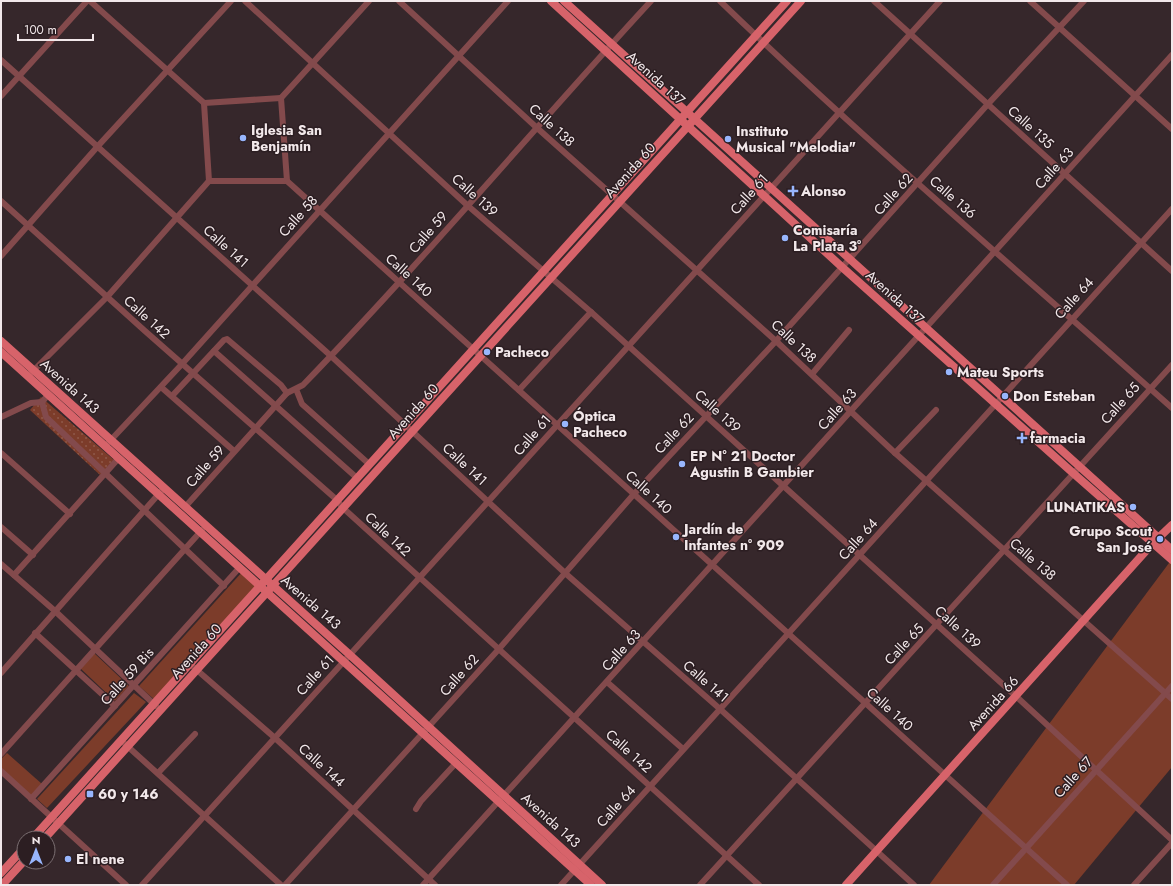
<svg xmlns="http://www.w3.org/2000/svg" width="1173" height="886" font-family="Jost,sans-serif">
	<style>
		.grass { fill: url(#grass-dots) }
		.park { fill: #7c3c2a }
		.lines { fill: none; stroke-linecap: round; stroke-linejoin: round }
		.minor { stroke: #834a4c; stroke-width: 6 }
		.major { stroke: #d7636a; stroke-width: 8 }
		.poi-dot { fill: #98b6fd; stroke: #2c1e22; stroke-width: 1.5 }
		.labels { text-anchor: middle; dominant-baseline: central; stroke-width: 3; stroke-linejoin: round; paint-order: stroke }
		.street-label { font-size: 14px; fill: #f2e8ea; stroke: #2c1e22 }
		.poi-label { font-size: 14px; font-weight: bold; fill: #f2e8ea; stroke: #2c1e22; text-anchor: start }
	</style>
	<defs>
		<pattern id="grass-dots" width="8" height="8" patternUnits="userSpaceOnUse"><rect width="8" height="8" fill="#7c3c2a"/><path d="M2 2h.1M6 6h.1" fill="none" stroke="#8f5849" stroke-width="1.8" stroke-linecap="round"/></pattern>
	</defs>
	<rect width="100%" height="100%" fill="#36272b"/>
	<path class="grass" d="M 41,397 L 114,460 L 100,475 L 30,410 Z"/>
	<g class="park">
		<path d="M 1172,559 L 1172,767 L 1074,885 L 929,885 Z"/>
		<path d="M 243,571 L 260,587 L 156,701 L 139,686 Z"/>
		<path d="M 94,653 L 129,686 L 115,701 L 80,668 Z"/>
		<path d="M 134,693 L 146,702 L 47,808 L 37,799 Z"/>
		<path d="M 7,753 L 42,784 L 31,796 L 1,769 L 1,759 Z"/>
	</g>
	<g class="lines">
		<g class="minor">
			<path d="M 90,1 L 204,103"/>
			<path d="M 245,1 L 467,205 L 591,312 L 1019,699 L 1172,840"/>
			<path d="M 399,1 L 536,127 L 776,341 L 895,453 L 1172,699"/>
			<path d="M 720,1 C 866,142 1021,273 1172,408"/>
			<path d="M 874,1 L 1172,271"/>
			<path d="M 1030,1 L 1172,129"/>
			<path d="M 1,60 L 331,356 L 565,573 L 720,709 L 914,885"/>
			<path d="M 1,96 L 87,1"/>
			<path d="M 281,98 L 369,1"/>
			<path d="M 281,98 L 287,181"/>
			<path d="M 204,103 L 209,181 L 287,181"/>
			<path d="M 204,103 L 281,98"/>
			<path d="M 287,181 L 1067,885"/>
			<path d="M 1,201 L 145,331 L 337,500 L 342,507 L 759,885"/>
			<path d="M 1,256 L 98,146 L 231,1"/>
			<path d="M 214,351 L 357,478"/>
			<path d="M 812,374 L 849,330"/>
			<path d="M 28,376 L 107,297 L 209,181"/>
			<path d="M 161,387 L 234,451"/>
			<path d="M 296,389 L 302,404 L 369,464"/>
			<path d="M 519,390 L 591,312"/>
			<path d="M 172,396 L 224,340 L 227,339 L 281,385 L 287,393"/>
			<path d="M 42,402 L 46,417 L 224,586"/>
			<path d="M 1,417 L 31,403 L 42,402 L 48,395"/>
			<path d="M 109,442 L 182,364 L 508,1"/>
			<path d="M 1,453 L 70,514"/>
			<path d="M 895,453 L 936,410"/>
			<path d="M 185,507 L 287,393 L 303,385 C 423,261 534,128 651,1"/>
			<path d="M 1,527 L 33,555"/>
			<path d="M 1,564 L 55,611 L 156,706"/>
			<path d="M 14,575 L 118,459"/>
			<path d="M 35,633 L 115,706"/>
			<path d="M 190,664 L 275,738 L 435,885"/>
			<path d="M 1,673 L 164,488"/>
			<path d="M 607,682 L 683,749"/>
			<path d="M 125,744 L 281,885"/>
			<path d="M 1,754 L 202,530"/>
			<path d="M 1,771 L 126,885"/>
			<path d="M 158,773 L 195,734"/>
			<path d="M 31,799 L 240,567"/>
			<path d="M 416,809 L 421,801 L 456,763"/>
			<path d="M 142,885 L 940,1"/>
			<path d="M 285,885 L 498,650 L 634,494 L 776,341 L 988,104 L 1084,1"/>
			<path d="M 423,885 L 1172,55"/>
			<path d="M 561,885 L 1172,209"/>
			<path d="M 700,885 L 1172,365"/>
			<path d="M 993,885 L 1172,686"/>
			<path d="M 1134,885 L 1172,843"/>
		</g>
		<g class="major">
			<path d="M 551,1 L 843,268 L 1073,473 L 1172,560"/>
			<path d="M 564,1 L 1172,550"/>
			<path d="M 1,341 L 350,655 L 602,885"/>
			<path d="M 1,352 L 591,885"/>
			<path d="M 33,838 L 787,1"/>
			<path d="M 45,838 L 801,1"/>
			<path d="M 1,873 L 24,848"/>
			<path d="M 2,885 L 24,861"/>
			<path d="M 846,885 L 1153,543 L 1172,525"/>
		</g>
	</g>
	<g class="poi-dot">
		<circle cx="243" cy="138" r="4"/>
		<circle cx="728" cy="139" r="4"/>
		<path d="M791 185h4v4h4v4h-4v4h-4v-4h-4v-4h4z"/>
		<circle cx="785" cy="238" r="4"/>
		<circle cx="487" cy="352" r="4"/>
		<circle cx="949" cy="372" r="4"/>
		<circle cx="1005" cy="396" r="4"/>
		<circle cx="565" cy="424" r="4"/>
		<path d="M1020 432h4v4h4v4h-4v4h-4v-4h-4v-4h4z"/>
		<circle cx="682" cy="464" r="4"/>
		<circle cx="1133" cy="507" r="4"/>
		<circle cx="676" cy="537" r="4"/>
		<circle cx="1160" cy="539" r="4"/>
		<rect x="86" y="790" width="8" height="8" rx="2"/>
		<circle cx="68" cy="859" r="4"/>
	</g>
	<g class="labels">
		<g class="street-label">
			<text transform="translate(656 78) rotate(42)">Avenida 137</text>
			<text transform="translate(552 125) rotate(42)">Calle 138</text>
			<text transform="translate(1031 127) rotate(42)">Calle 135</text>
			<text transform="translate(1054 168) rotate(-48)">Calle 63</text>
			<text transform="translate(630 170) rotate(-48)">Avenida 60</text>
			<text transform="translate(749 194) rotate(-48)">Calle 61</text>
			<text transform="translate(893 194) rotate(-48)">Calle 62</text>
			<text transform="translate(475 195) rotate(42)">Calle 139</text>
			<text transform="translate(953 197) rotate(41)">Calle 136</text>
			<text transform="translate(298 216) rotate(-48)">Calle 58</text>
			<text transform="translate(428 232) rotate(-49)">Calle 59</text>
			<text transform="translate(226 246) rotate(42)">Calle 141</text>
			<text transform="translate(409 275) rotate(42)">Calle 140</text>
			<text transform="translate(895 297) rotate(42)">Avenida 137</text>
			<text transform="translate(1074 298) rotate(-48)">Calle 64</text>
			<text transform="translate(147 317) rotate(42)">Calle 142</text>
			<text transform="translate(794 341) rotate(43)">Calle 138</text>
			<text transform="translate(70 386) rotate(42)">Avenida 143</text>
			<text transform="translate(1120 403) rotate(-48)">Calle 65</text>
			<text transform="translate(837 409) rotate(-48)">Calle 63</text>
			<text transform="translate(413 411) rotate(-48)">Avenida 60</text>
			<text transform="translate(718 411) rotate(42)">Calle 139</text>
			<text transform="translate(674 433) rotate(-47)">Calle 62</text>
			<text transform="translate(532 435) rotate(-49)">Calle 61</text>
			<text transform="translate(465 464) rotate(43)">Calle 141</text>
			<text transform="translate(205 466) rotate(-49)">Calle 59</text>
			<text transform="translate(649 492) rotate(42)">Calle 140</text>
			<text transform="translate(388 534) rotate(43)">Calle 142</text>
			<text transform="translate(858 539) rotate(-48)">Calle 64</text>
			<text transform="translate(1033 559) rotate(41)">Calle 138</text>
			<text transform="translate(311 602) rotate(41)">Avenida 143</text>
			<text transform="translate(958 627) rotate(42)">Calle 139</text>
			<text transform="translate(904 644) rotate(-47)">Calle 65</text>
			<text transform="translate(621 650) rotate(-48)">Calle 63</text>
			<text transform="translate(196 651) rotate(-48)">Avenida 60</text>
			<text transform="translate(315 675) rotate(-48)">Calle 61</text>
			<text transform="translate(459 675) rotate(-48)">Calle 62</text>
			<text transform="translate(127 676) rotate(-48)">Calle 59 Bis</text>
			<text transform="translate(706 681) rotate(41)">Calle 141</text>
			<text transform="translate(993 703) rotate(-48)">Avenida 66</text>
			<text transform="translate(890 709) rotate(42)">Calle 140</text>
			<text transform="translate(629 751) rotate(42)">Calle 142</text>
			<text transform="translate(322 765) rotate(42)">Calle 144</text>
			<text transform="translate(1073 777) rotate(-48)">Calle 67</text>
			<text transform="translate(616 806) rotate(-48)">Calle 64</text>
			<text transform="translate(551 820) rotate(42)">Avenida 143</text>
		</g>
		<g class="poi-label">
			<text x="251" y="130">Iglesia San<tspan x="251" dy="16">Benjamín</tspan></text>
			<text x="736" y="131">Instituto<tspan x="736" dy="16">Musical "Melodia"</tspan></text>
			<text x="801" y="191">Alonso</text>
			<text x="793" y="230">Comisaría<tspan x="793" dy="16">La Plata 3°</tspan></text>
			<text x="495" y="352">Pacheco</text>
			<text x="957" y="372">Mateu Sports</text>
			<text x="1013" y="396">Don Esteban</text>
			<text x="573" y="416">Óptica<tspan x="573" dy="16">Pacheco</tspan></text>
			<text x="1030" y="438">farmacia</text>
			<text x="690" y="456">EP N° 21 Doctor<tspan x="690" dy="16">Agustin B Gambier</tspan></text>
			<text x="1125" y="507" text-anchor="end">LUNATIKAS</text>
			<text x="684" y="529">Jardín de<tspan x="684" dy="16">Infantes n° 909</tspan></text>
			<text x="1152" y="531" text-anchor="end">Grupo Scout<tspan x="1152" dy="16">San José</tspan></text>
			<text x="98" y="794">60 y 146</text>
			<text x="76" y="859">El nene</text>
		</g>
	</g>
	<rect width="1173" height="886" fill="none" stroke="#f2e8ea" stroke-width="4"/>
	<g transform="translate(36 850)"><circle r="19" fill="#2c1e22" stroke="#7b6f72"/>
	<path d="M0-3L7 15L0 10L-7 15Z" fill="#98b6fd"/>
	<text y="-6" font-size="11" font-weight="bold" text-anchor="middle" fill="#f2e8ea">N</text>
	</g>
	<path d="M18 34v6h75v-6" fill="none" stroke="#f2e8ea" stroke-width="2"/>
	<text x="24" y="34" font-size="12" fill="#f2e8ea" stroke="#2c1e22" stroke-width="3" paint-order="stroke">100 m</text>
</svg>
